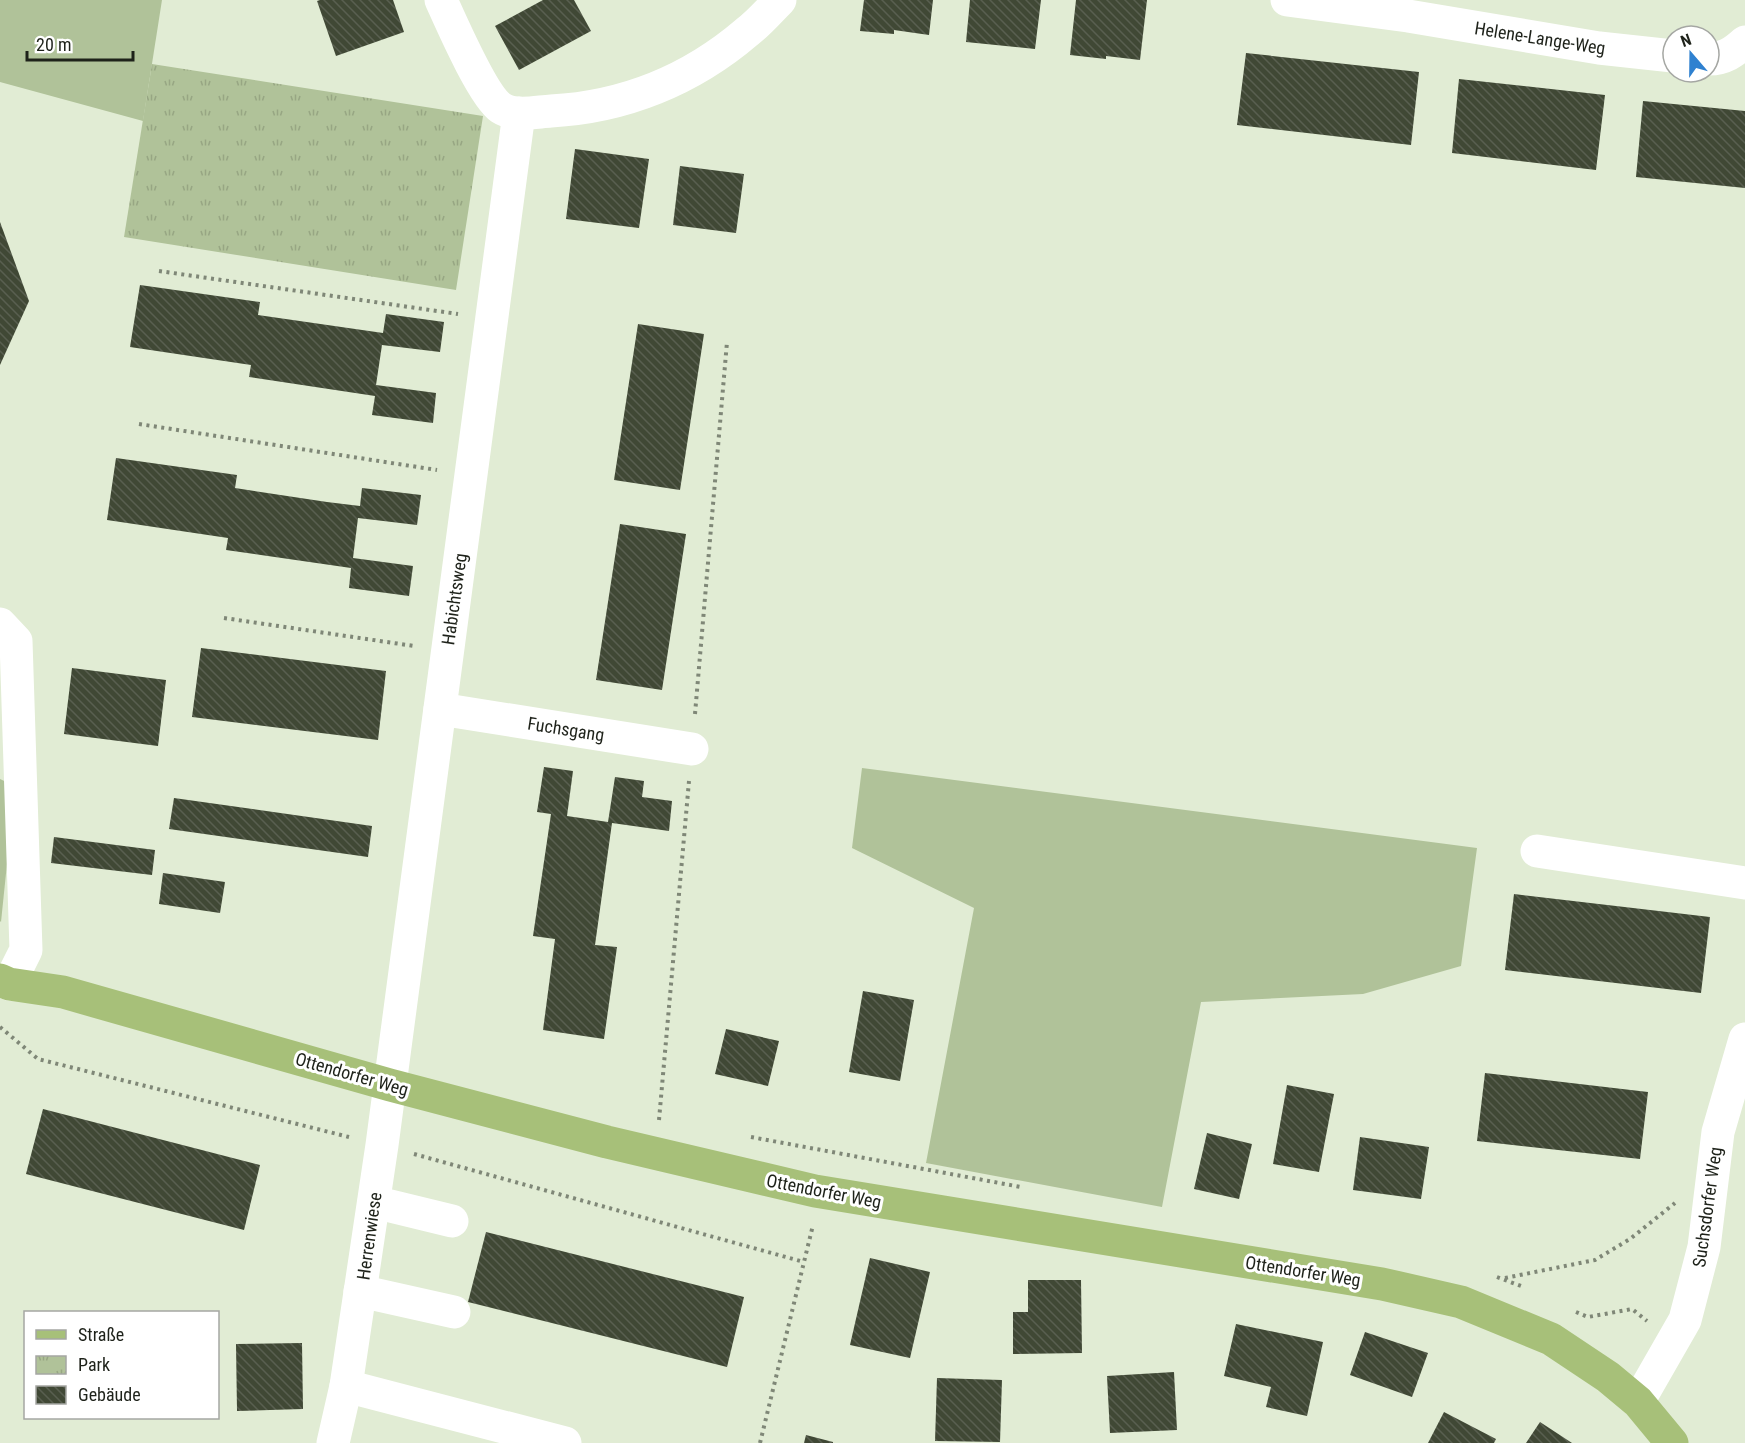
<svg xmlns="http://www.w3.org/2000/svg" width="1745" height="1443" font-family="'Roboto Condensed',sans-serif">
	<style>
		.grass { fill: #b0c299 }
		.park { fill: url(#park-tufts) }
		.building { fill: url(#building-back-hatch) }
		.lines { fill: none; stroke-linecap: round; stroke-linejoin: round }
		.path { stroke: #7f8777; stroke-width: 4; stroke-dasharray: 3 4.5; stroke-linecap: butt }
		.minor { stroke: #fff; stroke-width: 33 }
		.major { stroke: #a7c079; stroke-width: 33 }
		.labels { text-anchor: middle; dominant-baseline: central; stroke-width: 6; stroke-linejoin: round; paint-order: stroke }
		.street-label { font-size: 18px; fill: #1e221a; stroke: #fff }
	</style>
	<defs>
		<pattern id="park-tufts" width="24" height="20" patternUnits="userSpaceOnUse" patternTransform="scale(1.5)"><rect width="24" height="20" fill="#b0c299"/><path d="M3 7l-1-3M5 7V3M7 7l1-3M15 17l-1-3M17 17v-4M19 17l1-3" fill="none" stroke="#97a683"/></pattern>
		<pattern id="building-back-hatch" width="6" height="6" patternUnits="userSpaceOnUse" patternTransform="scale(1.5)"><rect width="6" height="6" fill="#404835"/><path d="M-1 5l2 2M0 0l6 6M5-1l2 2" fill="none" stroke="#595f50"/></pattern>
	</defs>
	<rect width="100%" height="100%" fill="#e1ecd4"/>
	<g class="grass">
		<path d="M 0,0 L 162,0 L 143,121 L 0,82 Z"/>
		<path d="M 862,768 L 1477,848 L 1461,966 L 1363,994 L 1201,1002 L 1162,1207 L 926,1163 L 974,908 L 852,848 Z"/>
		<path d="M 0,779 L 15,786 L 1,922 L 0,921 Z"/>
	</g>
	<path class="park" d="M 152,64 L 483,116 L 456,290 L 124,237 Z"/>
	<g class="building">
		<path d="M 320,0 L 393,0 L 404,32 L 336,56 L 317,1 Z"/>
		<path d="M 543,0 L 574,0 L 591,31 L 519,70 L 495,26 Z"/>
		<path d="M 864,0 L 933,0 L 929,35 L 894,30 L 894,34 L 860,31 Z"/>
		<path d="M 970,0 L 1041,0 L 1035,49 L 966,42 Z"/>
		<path d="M 1076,0 L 1147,0 L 1140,60 L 1106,56 L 1106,59 L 1070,55 Z"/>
		<path d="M 1246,53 L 1419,72 L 1411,145 L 1237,125 Z"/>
		<path d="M 1459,79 L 1605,95 L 1596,170 L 1452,153 Z"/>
		<path d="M 1643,101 L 1745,111 L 1745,188 L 1636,177 Z"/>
		<path d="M 575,149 L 649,159 L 639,228 L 566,219 Z"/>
		<path d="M 680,166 L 744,174 L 736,233 L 673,225 Z"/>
		<path d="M 0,222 L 29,301 L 0,365 Z"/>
		<path d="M 140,285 L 260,302 L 258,315 L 383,333 L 386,314 L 444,322 L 440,352 L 382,345 L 376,385 L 436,393 L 433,423 L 372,415 L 375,396 L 249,377 L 251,365 L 130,347 Z"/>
		<path d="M 638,324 L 704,334 L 680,490 L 614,480 Z"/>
		<path d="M 116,458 L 237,475 L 235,488 L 327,502 L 360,506 L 362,488 L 421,495 L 417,525 L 358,518 L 353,558 L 413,566 L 409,596 L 349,588 L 351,568 L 226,550 L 228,538 L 107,520 Z"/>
		<path d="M 620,524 L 686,534 L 662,690 L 596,680 Z"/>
		<path d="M 201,648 L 386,671 L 378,740 L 192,717 Z"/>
		<path d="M 72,668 L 166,680 L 158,746 L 64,734 Z"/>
		<path d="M 544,767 L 573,771 L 567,816 L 608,822 L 615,777 L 644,781 L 642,797 L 672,801 L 669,831 L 612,823 L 595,945 L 617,947 L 604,1039 L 543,1030 L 555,939 L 533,936 L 551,814 L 537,812 Z"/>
		<path d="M 174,798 L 372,826 L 368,857 L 169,829 Z"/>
		<path d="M 54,837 L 155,850 L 152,875 L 51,863 Z"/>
		<path d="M 163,873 L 225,882 L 220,913 L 159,904 Z"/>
		<path d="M 1514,894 L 1710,917 L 1701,993 L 1505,970 Z"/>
		<path d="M 863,991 L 914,1000 L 900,1081 L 849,1072 Z"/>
		<path d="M 726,1029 L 779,1041 L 768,1086 L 715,1074 Z"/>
		<path d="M 1485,1073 L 1648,1092 L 1640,1159 L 1477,1141 Z"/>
		<path d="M 1287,1085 L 1334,1094 L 1319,1172 L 1273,1164 Z"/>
		<path d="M 43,1109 L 260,1165 L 244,1230 L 26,1174 Z"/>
		<path d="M 1207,1133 L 1252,1144 L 1239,1199 L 1194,1189 Z"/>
		<path d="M 1360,1137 L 1429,1147 L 1421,1199 L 1353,1190 Z"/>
		<path d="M 486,1232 L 744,1297 L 727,1367 L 468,1302 Z"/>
		<path d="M 870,1258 L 930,1272 L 910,1358 L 850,1345 Z"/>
		<path d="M 1028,1280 L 1081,1280 L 1082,1353 L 1013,1354 L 1013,1312 L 1028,1312 Z"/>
		<path d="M 1236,1324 L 1323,1342 L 1307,1416 L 1266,1407 L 1271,1387 L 1224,1376 Z"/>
		<path d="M 1365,1332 L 1428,1353 L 1412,1397 L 1350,1375 Z"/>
		<path d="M 302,1343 L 303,1409 L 237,1411 L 236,1344 Z"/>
		<path d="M 1174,1372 L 1177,1430 L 1110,1433 L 1107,1376 Z"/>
		<path d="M 937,1378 L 1002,1380 L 1000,1442 L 935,1441 Z"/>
		<path d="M 1444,1412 L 1496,1439 L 1494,1443 L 1428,1443 Z"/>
		<path d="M 1540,1422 L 1572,1443 L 1526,1443 Z"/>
		<path d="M 806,1435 L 833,1442 L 833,1443 L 804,1443 Z"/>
	</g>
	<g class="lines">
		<g class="path">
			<path d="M 159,271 L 458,314"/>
			<path d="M 139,424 L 437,470"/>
			<path d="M 224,618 L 414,646"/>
			<path d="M 695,714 L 727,342"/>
			<path d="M 0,1027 L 38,1059 L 349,1137"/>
			<path d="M 659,1120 L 689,781"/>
			<path d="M 751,1137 L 1021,1187"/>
			<path d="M 414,1154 L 804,1262"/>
			<path d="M 1497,1277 L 1521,1286"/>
			<path d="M 1505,1278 L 1595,1260 L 1630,1239 L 1675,1203"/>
			<path d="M 1576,1312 L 1588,1317 L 1632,1309 L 1647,1321"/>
			<path d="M 760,1443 L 813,1225"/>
		</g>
		<g class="minor">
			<path d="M 441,0 C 451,22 483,96 501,108 C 515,117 535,112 551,111 C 624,107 691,80 747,32 C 759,23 769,11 780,0"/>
			<path d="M 1287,0 L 1408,16 L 1599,48 L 1673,56"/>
			<path d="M 1709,59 C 1724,59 1734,52 1745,42"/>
			<path d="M 0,624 L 16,641 L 26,950 L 9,984"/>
			<path d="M 440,709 L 692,749"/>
			<path d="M 1537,851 L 1745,883"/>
			<path d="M 374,1202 L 452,1221"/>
			<path d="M 360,1291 L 454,1312"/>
			<path d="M 346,1386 L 565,1443"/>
			<path d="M 1638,1402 L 1685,1320 L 1704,1247 L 1718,1132 L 1745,1039"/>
			<path d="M 333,1443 L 346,1386 L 382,1145 L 519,113"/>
		</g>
		<path class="major" d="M 0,980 L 9,984 L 63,992 L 390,1085 L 607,1142 L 815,1191 L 1382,1284 L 1461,1302 L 1551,1339 L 1608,1377 L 1638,1402 L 1672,1443"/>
	</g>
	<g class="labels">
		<g class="street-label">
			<text transform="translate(1540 38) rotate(9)">Helene-Lange-Weg</text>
			<text transform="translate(454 599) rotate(-82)">Habichtsweg</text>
			<text transform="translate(566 729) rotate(9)">Fuchsgang</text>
			<text transform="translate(352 1074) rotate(16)">Ottendorfer Weg</text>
			<text transform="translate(824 1191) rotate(11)">Ottendorfer Weg</text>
			<text transform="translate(1707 1207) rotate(-82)">Suchsdorfer Weg</text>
			<text transform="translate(369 1236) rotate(-82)">Herrenwiese</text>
			<text transform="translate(1303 1271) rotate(9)">Ottendorfer Weg</text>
		</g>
	</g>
	<rect x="24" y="1311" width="195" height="108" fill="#ffffff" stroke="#a5a7a3" stroke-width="1.5"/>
	<rect x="36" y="1330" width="30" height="9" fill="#a7c079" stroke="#a5a7a3" stroke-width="1.5"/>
	<text x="78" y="1341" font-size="18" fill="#1e221a">Straße</text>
	<rect x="36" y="1356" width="30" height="18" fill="url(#park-tufts)" stroke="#a5a7a3" stroke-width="1.5"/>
	<text x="78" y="1371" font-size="18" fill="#1e221a">Park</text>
	<rect x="36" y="1386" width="30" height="18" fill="url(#building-back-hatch)" stroke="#a5a7a3" stroke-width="1.5"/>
	<text x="78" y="1401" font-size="18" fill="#1e221a">Gebäude</text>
	<g transform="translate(1691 54) rotate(340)"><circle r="28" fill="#ffffff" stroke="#a5a7a3" stroke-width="1.5"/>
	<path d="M0-4.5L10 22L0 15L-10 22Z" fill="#2f81d0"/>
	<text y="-9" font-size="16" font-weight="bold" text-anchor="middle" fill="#1e221a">N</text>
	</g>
	<path d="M27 51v9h106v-9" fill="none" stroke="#1e221a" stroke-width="3"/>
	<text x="36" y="51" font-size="18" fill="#1e221a" stroke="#ffffff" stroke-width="4.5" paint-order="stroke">20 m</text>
</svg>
